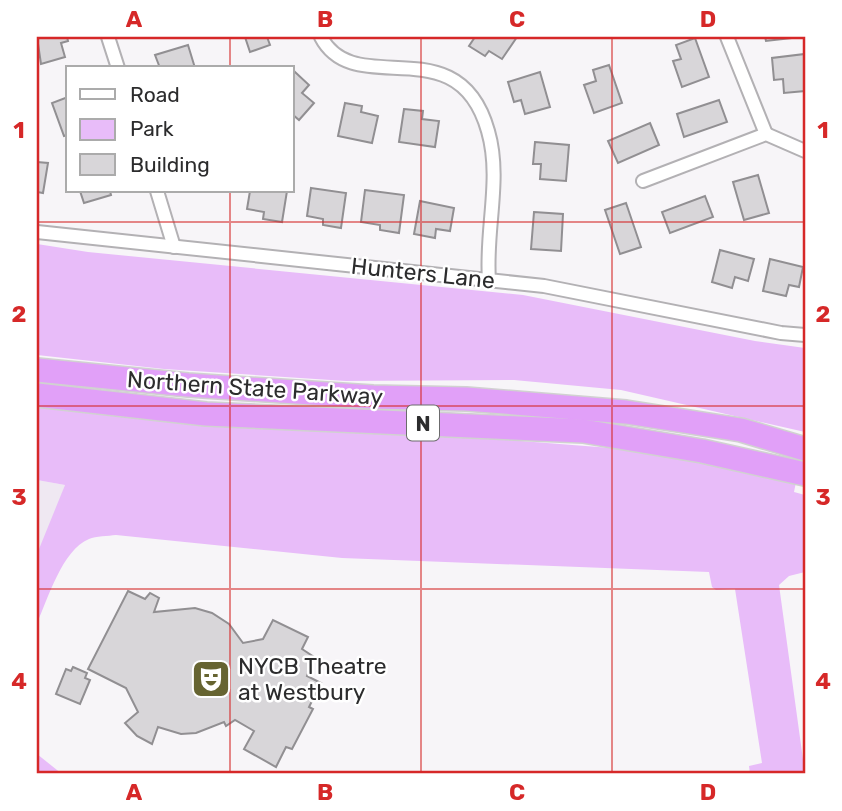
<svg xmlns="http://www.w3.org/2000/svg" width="842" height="811" font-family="Rubik,sans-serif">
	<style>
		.built { fill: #efe8f2 }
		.green { fill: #e8bcf9 }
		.building { fill: #d8d6d9; stroke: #918f92; stroke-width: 2 }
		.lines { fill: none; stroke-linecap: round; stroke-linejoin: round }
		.minor-casing { stroke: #b3b1b4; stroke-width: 16 }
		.motorway-casing { stroke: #d1d1d1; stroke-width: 26 }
		.minor { stroke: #fff; stroke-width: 12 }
		.motorway { stroke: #e1a0f8; stroke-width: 23 }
		.grid { fill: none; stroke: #d62828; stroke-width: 2; stroke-opacity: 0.55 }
		.labels { text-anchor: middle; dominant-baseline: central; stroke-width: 5; stroke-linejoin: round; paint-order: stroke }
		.shield { fill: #fff; stroke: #6b6b6c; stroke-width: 2 }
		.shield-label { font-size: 21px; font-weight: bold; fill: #2c2c2d }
		.street-label { font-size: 23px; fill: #2c2c2d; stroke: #fff }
		.poi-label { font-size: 23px; fill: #2c2c2d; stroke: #fff; text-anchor: start }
		.neatline { fill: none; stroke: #d62828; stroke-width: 2.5 }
		.grid-label { font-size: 23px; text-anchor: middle; font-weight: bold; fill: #d62828 }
	</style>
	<rect width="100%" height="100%" fill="#f7f5f8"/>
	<path class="built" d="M 37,480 L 65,485 L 37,565 Z"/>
	<g class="green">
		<path d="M 37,244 L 88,252 L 523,295 L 755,341 L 805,348 L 805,432 L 621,390 L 514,380 L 346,381 L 164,369 L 37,355 Z"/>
		<path d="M 37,404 L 611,448 L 693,459 L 796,482 L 794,492 L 805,495 L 805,572 L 789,576 L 779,585 L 805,774 L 750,774 L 749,766 L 762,763 L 735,589 L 716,590 L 712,587 L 709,572 L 342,558 L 116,535 C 108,536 96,536 89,539 C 62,550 48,599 37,623 L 37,554 L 65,485 L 37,480 Z"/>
		<path d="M 37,754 L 62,774 L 37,774 Z"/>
	</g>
	<g class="building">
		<path d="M 37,37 L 67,37 L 68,41 L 61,43 L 65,57 L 41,64 Z"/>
		<path d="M 245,37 L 267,37 L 270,45 L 250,52 Z"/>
		<path d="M 475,37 L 517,37 L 502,59 L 489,51 L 485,56 L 469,46 Z"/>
		<path d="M 765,37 L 791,37 L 791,38 L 766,41 Z"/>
		<path d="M 695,38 L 709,77 L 682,87 L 673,61 L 681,59 L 676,45 Z"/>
		<path d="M 188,45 L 195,68 L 160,68 L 155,55 Z"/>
		<path d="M 805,54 L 805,91 L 784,93 L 783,79 L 774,80 L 772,58 Z"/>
		<path d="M 609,65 L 622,103 L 594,113 L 584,85 L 596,81 L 593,70 Z"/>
		<path d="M 295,72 L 309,85 L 302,93 L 314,103 L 299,120 L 292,114 L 292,75 Z"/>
		<path d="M 540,72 L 550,107 L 525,114 L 521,100 L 514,102 L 508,82 Z"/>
		<path d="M 68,97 L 68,135 L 64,136 L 52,103 Z"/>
		<path d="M 719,100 L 727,122 L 684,137 L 677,114 Z"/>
		<path d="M 345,103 L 362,106 L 361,112 L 378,116 L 372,143 L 338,136 Z"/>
		<path d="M 404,109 L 423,111 L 422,119 L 439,121 L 435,147 L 399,142 Z"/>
		<path d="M 650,123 L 659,145 L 618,163 L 608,141 Z"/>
		<path d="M 535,142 L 569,145 L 566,181 L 540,179 L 541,164 L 533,164 Z"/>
		<path d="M 37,162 L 48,163 L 43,193 L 37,192 Z"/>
		<path d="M 758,175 L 769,213 L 744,220 L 733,182 Z"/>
		<path d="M 311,188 L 346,193 L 341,228 L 323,225 L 323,219 L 307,216 Z"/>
		<path d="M 365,190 L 404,195 L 399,233 L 380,230 L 380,225 L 361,222 Z"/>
		<path d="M 80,191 L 110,191 L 111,195 L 84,203 Z"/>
		<path d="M 250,191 L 287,191 L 282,222 L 263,219 L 264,212 L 247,209 Z"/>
		<path d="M 705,196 L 713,217 L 670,233 L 662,212 Z"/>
		<path d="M 420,201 L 454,208 L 450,231 L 436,229 L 435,238 L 414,234 Z"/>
		<path d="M 626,203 L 641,247 L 620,254 L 605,210 Z"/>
		<path d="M 534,212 L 563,214 L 561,251 L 531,249 Z"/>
		<path d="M 720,250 L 754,259 L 748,281 L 735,277 L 732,288 L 712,282 Z"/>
		<path d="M 770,259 L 803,267 L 799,287 L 789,285 L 786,296 L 763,291 Z"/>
		<path d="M 128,591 L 145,599 L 150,593 L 159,598 L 154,612 L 195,608 L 212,613 L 229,624 L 243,643 L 263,639 L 273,620 L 308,637 L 302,649 L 314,657 L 307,676 L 321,683 L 309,707 L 313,709 L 292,749 L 286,747 L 276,767 L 244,749 L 254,731 L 235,720 L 226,726 L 224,722 L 196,733 L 181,734 L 158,727 L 152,744 L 137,736 L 125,723 L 138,712 L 126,688 L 88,669 Z"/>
		<path d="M 73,667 L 87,673 L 85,678 L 90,680 L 80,704 L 56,694 L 66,669 L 71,671 Z"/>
	</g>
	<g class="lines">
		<g class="minor-casing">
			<g id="minor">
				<path d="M 108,37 L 118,68"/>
				<path d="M 321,37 C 355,102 458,24 488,131 C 502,179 485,230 489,280"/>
				<path d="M 727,37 L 766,134"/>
				<path d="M 643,181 L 766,134 L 805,151"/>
				<path d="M 157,191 L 174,247"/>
				<path d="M 37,232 L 544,286 L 781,333 L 805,335"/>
			</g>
		</g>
		<g class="motorway-casing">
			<g id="motorway">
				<path d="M 37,370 L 188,385 L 373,397 L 466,399 L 626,412 L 741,430 L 805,449"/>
				<path d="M 37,395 L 206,414 L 583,431 L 702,451 L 805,474"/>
			</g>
		</g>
		<use href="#minor" class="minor"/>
		<use href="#motorway" class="motorway"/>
	</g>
	<path class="grid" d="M 230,37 L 230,68M 421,37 L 421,774M 612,37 L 612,774M 230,191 L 230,774M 37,222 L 805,222M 37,406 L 805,406M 37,589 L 805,589"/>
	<defs>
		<g id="theatre-square" transform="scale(2.0125)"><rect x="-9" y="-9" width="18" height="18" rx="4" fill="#666431" stroke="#fff"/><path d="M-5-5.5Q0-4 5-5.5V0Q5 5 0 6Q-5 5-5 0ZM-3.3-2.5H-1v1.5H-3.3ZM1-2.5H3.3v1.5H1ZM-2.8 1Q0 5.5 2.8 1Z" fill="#fff"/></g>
	</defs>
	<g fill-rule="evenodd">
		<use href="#theatre-square" x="211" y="679"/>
	</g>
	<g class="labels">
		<rect class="shield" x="407" y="405.5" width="32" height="35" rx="5"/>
		<g class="shield-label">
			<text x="423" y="423">N</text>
		</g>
		<g class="street-label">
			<text transform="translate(423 273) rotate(6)">Hunters Lane</text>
			<text transform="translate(255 388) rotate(4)">Northern State Parkway</text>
		</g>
		<g class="poi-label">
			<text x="238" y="666">NYCB Theatre<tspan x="238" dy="26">at Westbury</tspan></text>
		</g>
	</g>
	<rect width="842" height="811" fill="none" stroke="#ffffff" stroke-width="77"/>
	<rect x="66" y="66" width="228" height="126" fill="#ffffff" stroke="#ababab" stroke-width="2"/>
	<rect x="80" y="89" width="35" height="10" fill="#ffffff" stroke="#ababab" stroke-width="2"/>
	<text x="130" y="102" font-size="21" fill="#2c2c2d">Road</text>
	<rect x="80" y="119" width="35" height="21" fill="#e8bcf9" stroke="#ababab" stroke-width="2"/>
	<text x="130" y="136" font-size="21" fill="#2c2c2d">Park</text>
	<rect x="80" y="154" width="35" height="21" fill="#d8d6d9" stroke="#ababab" stroke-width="2"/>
	<text x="130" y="172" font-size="21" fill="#2c2c2d">Building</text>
	<rect x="38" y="38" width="766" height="734" class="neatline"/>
	<g class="grid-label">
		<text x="134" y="27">A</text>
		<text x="325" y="27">B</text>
		<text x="517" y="27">C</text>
		<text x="708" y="27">D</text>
		<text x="19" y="138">1</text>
		<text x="823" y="138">1</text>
		<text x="19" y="322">2</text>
		<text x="823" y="322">2</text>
		<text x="19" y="505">3</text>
		<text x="823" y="505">3</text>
		<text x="19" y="689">4</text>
		<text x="823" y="689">4</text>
		<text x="134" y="800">A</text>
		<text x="325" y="800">B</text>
		<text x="517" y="800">C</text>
		<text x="708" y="800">D</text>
	</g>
</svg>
